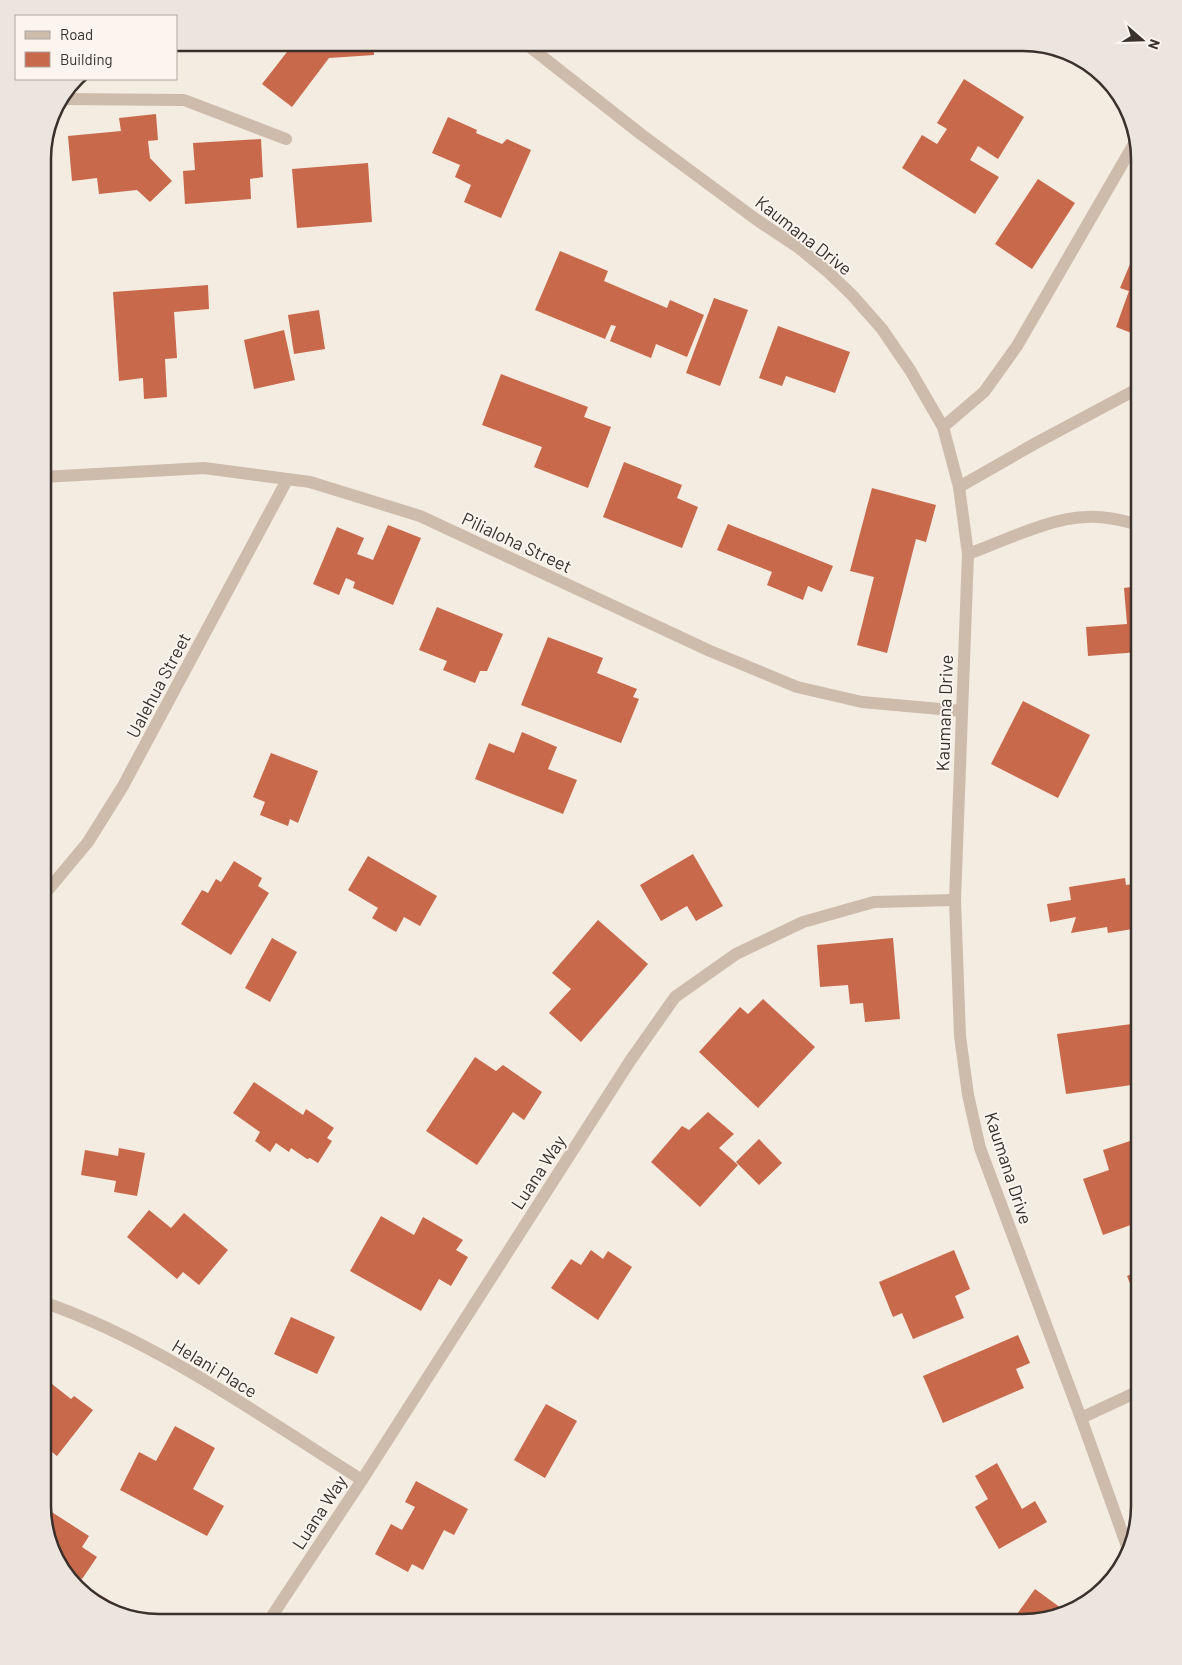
<svg xmlns="http://www.w3.org/2000/svg" width="1182" height="1665" font-family="Barlow,sans-serif">
	<style>
		.building { fill: #c8694b }
		.lines { fill: none; stroke-linecap: round; stroke-linejoin: round }
		.minor { stroke: #cdbbac; stroke-width: 12 }
		.labels { text-anchor: middle; dominant-baseline: central; stroke-width: 4; stroke-linejoin: round; paint-order: stroke }
		.street-label { font-size: 18px; fill: #3b302b; stroke: #fbf5ee }
		.rim { fill: none; stroke: #3b302b; stroke-width: 2.5 }
	</style>
	<rect width="100%" height="100%" fill="#f4ebe1"/>
	<g class="building">
		<path d="M 294,43 L 373,43 L 374,55 L 329,58 L 292,107 L 262,84 Z"/>
		<path d="M 964,79 L 1024,117 L 998,159 L 978,146 L 970,160 L 999,177 L 975,214 L 902,168 L 922,135 L 937,144 L 947,129 L 937,123 Z"/>
		<path d="M 156,114 L 158,140 L 148,141 L 150,158 L 172,181 L 150,202 L 137,190 L 99,194 L 97,178 L 72,181 L 68,136 L 121,131 L 119,118 Z"/>
		<path d="M 448,117 L 477,130 L 476,133 L 502,144 L 507,139 L 531,150 L 501,218 L 464,202 L 471,185 L 455,177 L 460,165 L 432,153 Z"/>
		<path d="M 261,139 L 263,177 L 250,179 L 251,199 L 185,204 L 183,171 L 195,170 L 193,143 Z"/>
		<path d="M 368,163 L 372,222 L 297,228 L 292,169 Z"/>
		<path d="M 1038,179 L 1075,203 L 1032,269 L 995,244 Z"/>
		<path d="M 560,251 L 608,271 L 604,281 L 667,308 L 670,300 L 704,315 L 687,357 L 656,344 L 651,358 L 610,341 L 616,326 L 611,325 L 605,339 L 535,310 Z"/>
		<path d="M 1130,264 L 1139,268 L 1139,336 L 1116,327 L 1129,291 L 1120,288 Z"/>
		<path d="M 208,285 L 209,309 L 174,312 L 177,358 L 165,359 L 167,397 L 144,399 L 143,378 L 119,381 L 113,292 Z"/>
		<path d="M 714,298 L 748,310 L 720,386 L 686,373 Z"/>
		<path d="M 319,310 L 325,349 L 294,354 L 288,315 Z"/>
		<path d="M 778,326 L 850,352 L 835,393 L 786,376 L 782,386 L 759,378 Z"/>
		<path d="M 284,330 L 295,380 L 254,389 L 244,340 Z"/>
		<path d="M 501,374 L 588,407 L 584,417 L 611,427 L 588,488 L 534,467 L 542,447 L 482,425 Z"/>
		<path d="M 624,462 L 682,485 L 677,498 L 698,507 L 682,548 L 603,517 Z"/>
		<path d="M 872,488 L 936,505 L 926,542 L 916,539 L 887,653 L 857,645 L 874,577 L 850,571 Z"/>
		<path d="M 728,524 L 833,566 L 822,592 L 808,586 L 803,600 L 767,585 L 772,572 L 717,550 Z"/>
		<path d="M 388,525 L 421,538 L 393,605 L 353,588 L 355,582 L 346,578 L 339,595 L 313,584 L 337,527 L 364,538 L 357,554 L 373,560 Z"/>
		<path d="M 1139,586 L 1139,652 L 1088,656 L 1086,627 L 1127,624 L 1124,588 Z"/>
		<path d="M 437,607 L 503,634 L 487,671 L 480,671 L 475,683 L 443,670 L 447,661 L 419,650 Z"/>
		<path d="M 548,637 L 603,658 L 597,673 L 637,689 L 633,697 L 639,699 L 621,743 L 521,705 Z"/>
		<path d="M 1023,701 L 1090,735 L 1058,798 L 991,764 Z"/>
		<path d="M 522,732 L 557,747 L 548,769 L 577,780 L 563,814 L 475,779 L 489,743 L 514,753 Z"/>
		<path d="M 271,753 L 318,771 L 298,823 L 290,819 L 288,826 L 260,815 L 265,802 L 253,797 Z"/>
		<path d="M 693,854 L 723,906 L 696,921 L 687,906 L 661,921 L 640,885 Z"/>
		<path d="M 368,856 L 437,896 L 420,926 L 404,917 L 396,932 L 372,918 L 378,908 L 348,890 Z"/>
		<path d="M 234,861 L 262,878 L 258,886 L 269,893 L 231,955 L 181,924 L 202,890 L 208,893 L 216,879 L 221,882 Z"/>
		<path d="M 1125,878 L 1126,885 L 1139,883 L 1139,928 L 1108,933 L 1107,927 L 1071,933 L 1076,917 L 1050,922 L 1047,904 L 1071,900 L 1069,887 Z"/>
		<path d="M 598,920 L 648,964 L 581,1042 L 549,1013 L 571,989 L 552,973 Z"/>
		<path d="M 272,938 L 297,952 L 270,1002 L 245,988 Z"/>
		<path d="M 893,938 L 900,1019 L 865,1022 L 863,1003 L 850,1004 L 848,985 L 820,987 L 817,945 Z"/>
		<path d="M 763,999 L 815,1047 L 758,1108 L 699,1052 L 740,1007 L 748,1014 Z"/>
		<path d="M 1139,1023 L 1139,1084 L 1066,1094 L 1057,1034 Z"/>
		<path d="M 475,1057 L 496,1071 L 503,1065 L 542,1092 L 524,1120 L 513,1112 L 477,1165 L 426,1131 Z"/>
		<path d="M 254,1082 L 303,1115 L 306,1109 L 334,1128 L 327,1138 L 332,1141 L 318,1163 L 310,1158 L 307,1159 L 291,1148 L 289,1152 L 276,1143 L 270,1152 L 255,1141 L 260,1132 L 233,1113 Z"/>
		<path d="M 708,1112 L 734,1134 L 719,1148 L 738,1165 L 700,1207 L 651,1162 L 682,1126 L 689,1130 Z"/>
		<path d="M 1139,1138 L 1139,1222 L 1103,1235 L 1083,1179 L 1109,1170 L 1103,1150 Z"/>
		<path d="M 759,1139 L 782,1163 L 759,1185 L 736,1162 Z"/>
		<path d="M 119,1148 L 145,1153 L 137,1196 L 114,1192 L 116,1181 L 81,1175 L 85,1150 L 118,1156 Z"/>
		<path d="M 149,1210 L 171,1228 L 184,1213 L 228,1250 L 199,1285 L 183,1272 L 177,1279 L 127,1237 Z"/>
		<path d="M 381,1216 L 414,1235 L 423,1217 L 463,1240 L 456,1250 L 468,1257 L 451,1286 L 439,1279 L 421,1311 L 350,1271 Z"/>
		<path d="M 591,1250 L 603,1259 L 608,1251 L 632,1267 L 598,1320 L 551,1288 L 571,1259 L 581,1265 Z"/>
		<path d="M 954,1250 L 970,1289 L 955,1296 L 964,1318 L 913,1339 L 902,1313 L 893,1317 L 879,1282 Z"/>
		<path d="M 1139,1271 L 1139,1305 L 1127,1276 Z"/>
		<path d="M 291,1317 L 335,1337 L 317,1374 L 274,1354 Z"/>
		<path d="M 1018,1335 L 1030,1363 L 1016,1369 L 1024,1388 L 943,1423 L 923,1376 Z"/>
		<path d="M 43,1377 L 71,1399 L 74,1396 L 93,1410 L 57,1456 L 43,1445 Z"/>
		<path d="M 546,1404 L 577,1421 L 545,1478 L 514,1460 Z"/>
		<path d="M 175,1426 L 215,1448 L 193,1489 L 224,1506 L 207,1536 L 120,1490 L 139,1452 L 156,1461 Z"/>
		<path d="M 997,1463 L 1022,1509 L 1035,1501 L 1047,1522 L 999,1549 L 975,1507 L 988,1499 L 975,1476 Z"/>
		<path d="M 416,1481 L 468,1509 L 454,1535 L 444,1530 L 423,1570 L 412,1564 L 408,1572 L 375,1554 L 391,1524 L 402,1530 L 415,1507 L 405,1502 Z"/>
		<path d="M 47,1509 L 89,1536 L 82,1547 L 97,1557 L 82,1579 L 67,1569 L 65,1571 L 58,1564 L 45,1514 Z"/>
		<path d="M 1035,1589 L 1065,1611 L 1022,1622 L 1024,1619 L 1017,1614 Z"/>
		<path d="M 91,1590 L 140,1618 L 140,1619 L 101,1607 L 88,1595 Z"/>
	</g>
	<g class="lines">
		<g class="minor">
			<path d="M 525,43 L 642,135 L 757,220 L 799,248 L 827,271 L 852,295 L 882,329 L 910,370 L 943,427 L 959,487 L 968,554 L 955,900 L 960,1036 L 968,1095 L 980,1148 L 1081,1418 L 1128,1549"/>
			<path d="M 61,99 L 184,100 L 286,139"/>
			<path d="M 943,427 L 984,392 L 1017,346 L 1135,142"/>
			<path d="M 43,477 L 204,468 L 310,482 L 420,516 L 710,651 L 797,687 L 862,702 L 962,711"/>
			<path d="M 959,487 L 1036,443 L 1139,388"/>
			<path d="M 968,554 C 1004,541 1049,518 1086,517 C 1104,516 1122,520 1139,525"/>
			<path d="M 43,896 L 88,842 L 123,786 L 287,480"/>
			<path d="M 43,1302 C 158,1342 259,1415 362,1480"/>
			<path d="M 1081,1418 L 1139,1391"/>
			<path d="M 268,1622 L 362,1480 L 630,1061 L 675,997 L 736,954 L 803,922 L 874,902 L 955,900"/>
		</g>
	</g>
	<g class="labels">
		<g class="street-label">
			<text transform="translate(804 235) rotate(38)">Kaumana Drive</text>
			<text transform="translate(517 542) rotate(25)">Pilialoha Street</text>
			<text transform="translate(158 685) rotate(-62)">Ualehua Street</text>
			<text transform="translate(944 713) rotate(-88)">Kaumana Drive</text>
			<text transform="translate(1009 1168) rotate(72)">Kaumana Drive</text>
			<text transform="translate(538 1172) rotate(-57)">Luana Way</text>
			<text transform="translate(215 1368) rotate(31)">Helani Place</text>
			<text transform="translate(319 1512) rotate(-57)">Luana Way</text>
		</g>
	</g>
	<path d="M0 0H1182V1665H0ZM159 51H1023A108 108 0 0 1 1131 159V1506A108 108 0 0 1 1023 1614H159A108 108 0 0 1 51 1506V159A108 108 0 0 1 159 51Z" fill="#ece5de" fill-rule="evenodd"/>
	<path class="rim" d="M159 51H1023A108 108 0 0 1 1131 159V1506A108 108 0 0 1 1023 1614H159A108 108 0 0 1 51 1506V159A108 108 0 0 1 159 51Z"/>
	<rect x="15" y="15" width="162" height="65" fill="#fbf5ee" stroke="#aea6a0"/>
	<rect x="25" y="31" width="25" height="8" fill="#cdbbac" stroke="#aea6a0"/>
	<text x="60" y="40" font-size="15" fill="#3b302b">Road</text>
	<rect x="25" y="52" width="25" height="15" fill="#c8694b" stroke="#aea6a0"/>
	<text x="60" y="65" font-size="15" fill="#3b302b">Building</text>
	<g transform="translate(1142 40) rotate(110)" stroke="#fbf5ee" stroke-width="4" paint-order="stroke">
	<path d="M0-4L9 19L0 12L-9 19Z" fill="#3b302b"/>
	<text y="-8" font-size="14" font-weight="bold" text-anchor="middle" fill="#3b302b">N</text>
	</g>
</svg>
